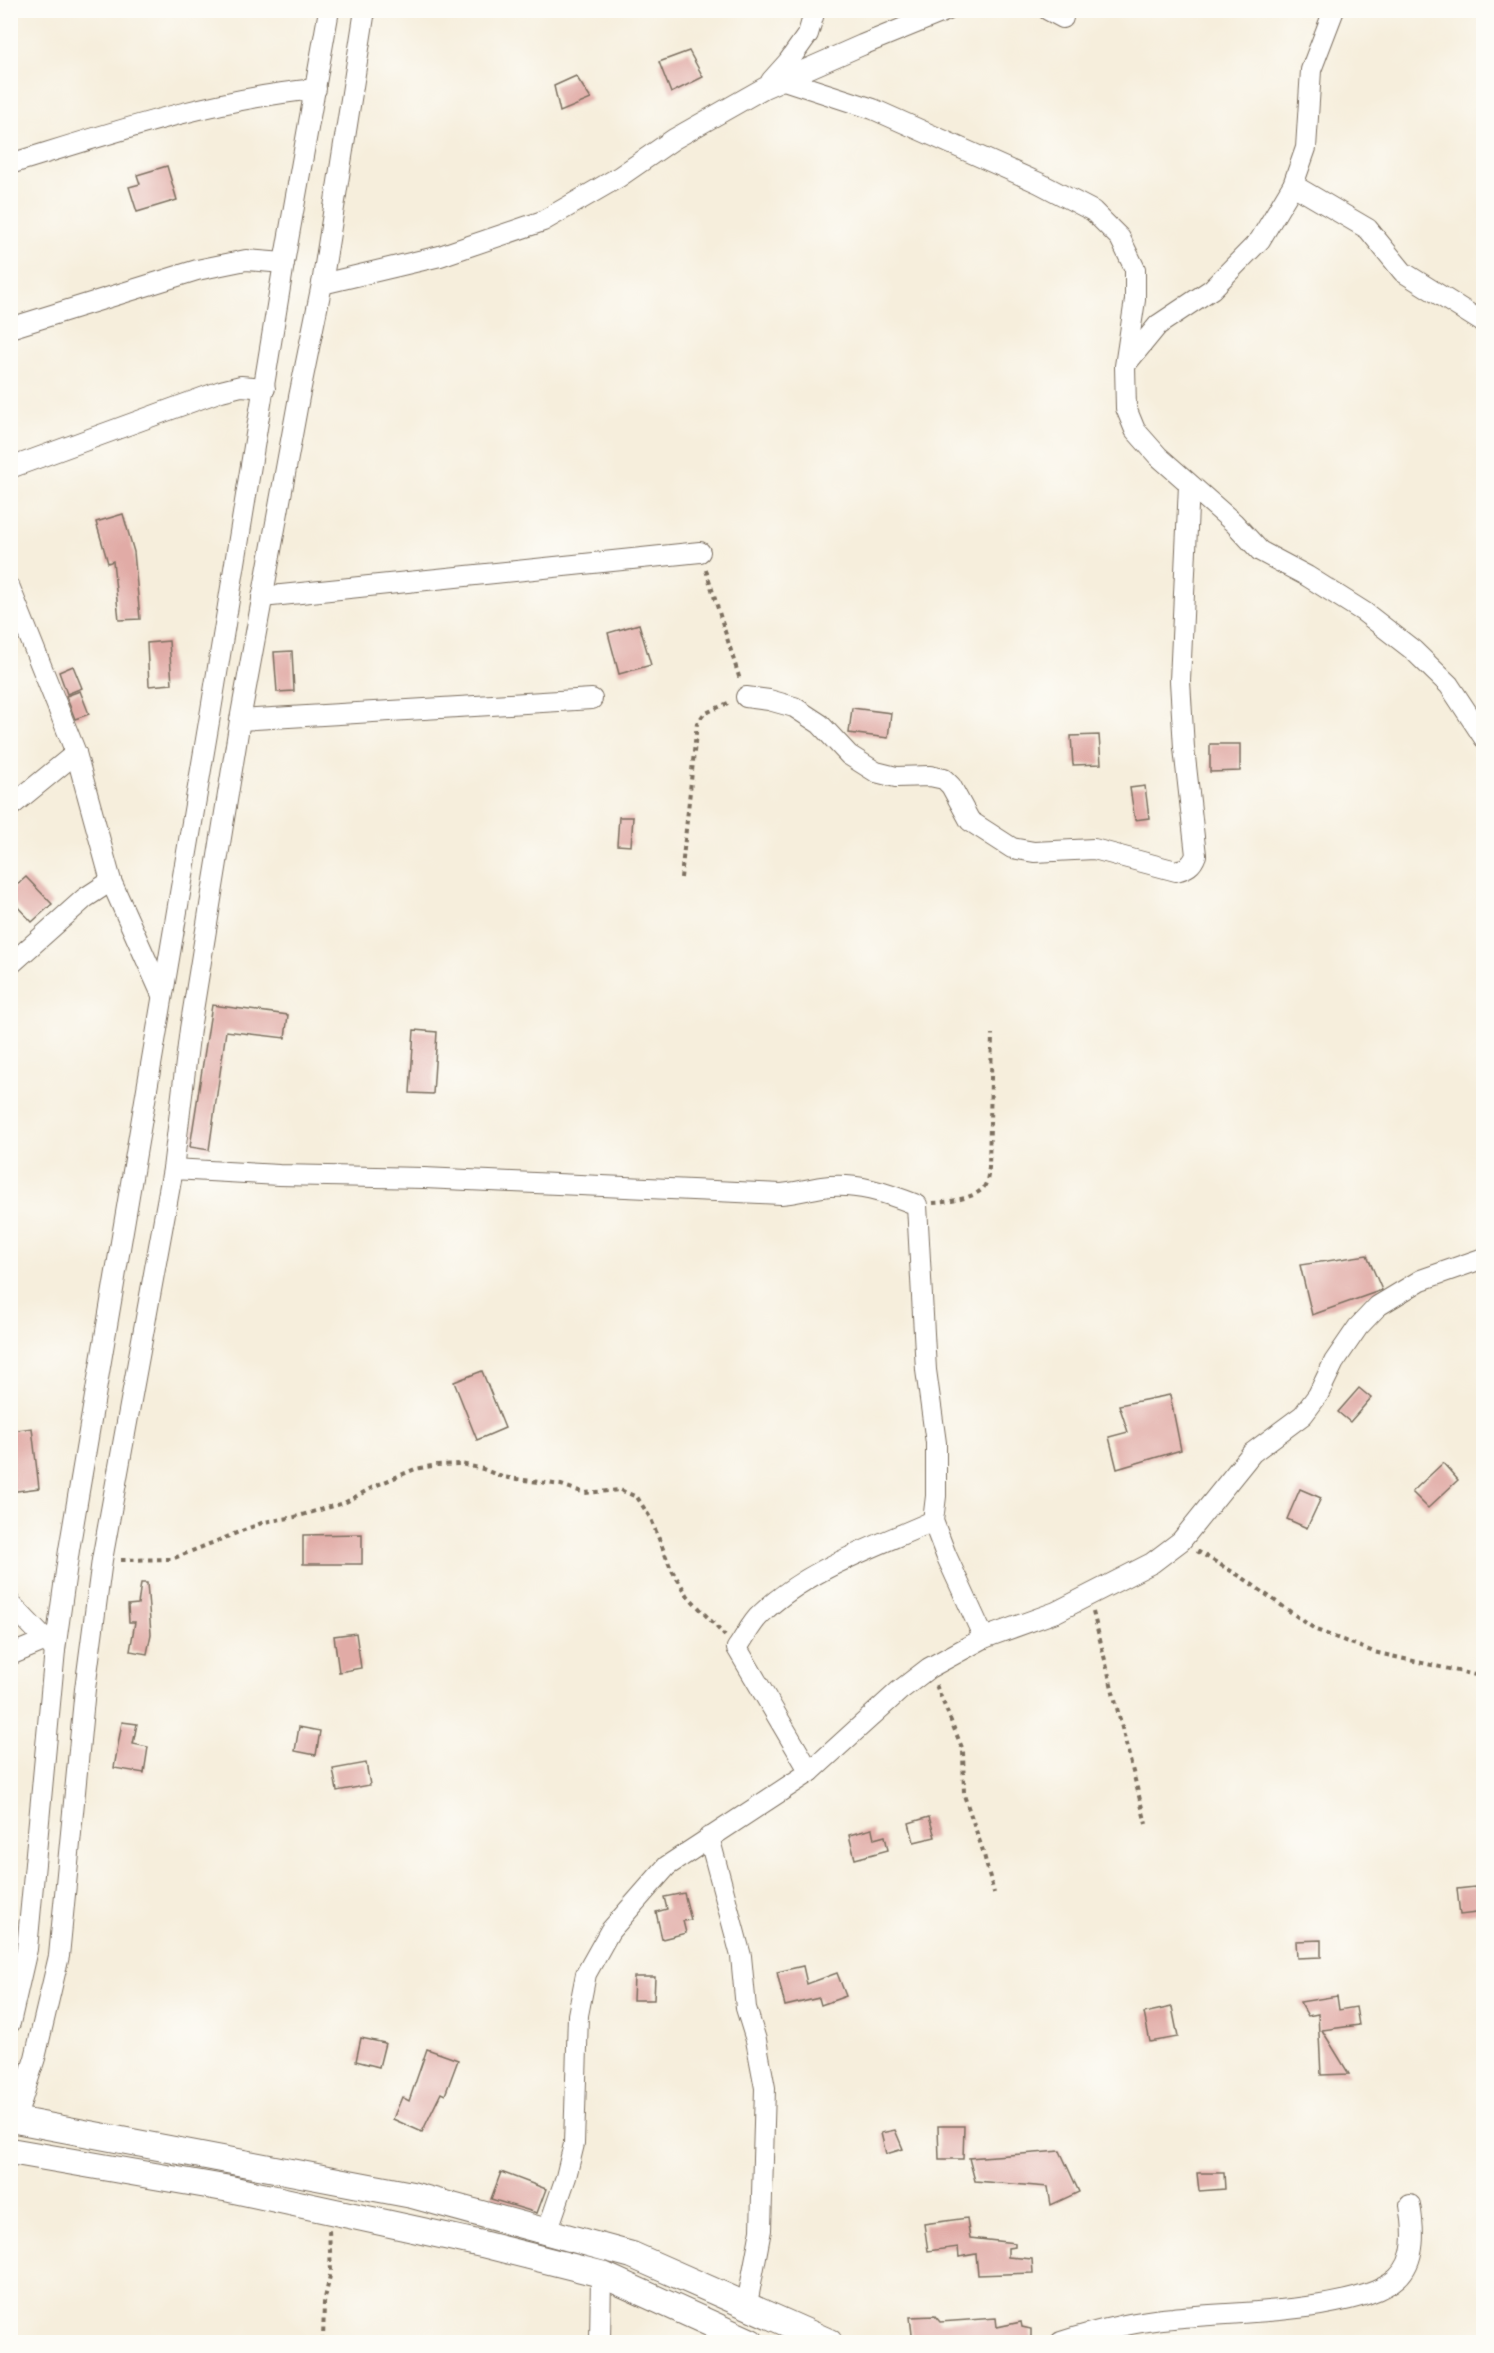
<svg xmlns="http://www.w3.org/2000/svg" width="1494" height="2353" font-family="'Shantell Sans',sans-serif">
	<style>
		.building { fill: #e1aba6 }
		.lines { fill: none; stroke-linecap: round; stroke-linejoin: round }
		.minor-casing { stroke: #7c6f60; stroke-width: 22 }
		.major-casing { stroke: #7c6f60; stroke-width: 28 }
		.path { stroke: #7c6f60; stroke-width: 4; stroke-dasharray: 4.5 4.5; stroke-linecap: butt }
		.minor { stroke: #fff; stroke-width: 20 }
		.major { stroke: #fff; stroke-width: 26 }
	</style>
	<rect width="100%" height="100%" fill="#fdfcf7"/>
	<filter id="ink" filterUnits="userSpaceOnUse"><feTurbulence type="fractalNoise" baseFrequency=".0167" numOctaves="2"/><feDisplacementMap in="SourceGraphic" scale="12" xChannelSelector="R" yChannelSelector="G"/><feConvolveMatrix kernelMatrix="1 2 1 2 8 2 1 2 1" color-interpolation-filters="sRGB"/></filter>
	<filter id="wash" filterUnits="userSpaceOnUse"><feTurbulence type="fractalNoise" baseFrequency=".008" numOctaves="4" result="noise"/><feDisplacementMap in="SourceGraphic" scale="24" xChannelSelector="R" yChannelSelector="G"/><feGaussianBlur stdDeviation="1.35" result="paint"/><feColorMatrix in="noise" values="0 0 0 0 0 0 0 0 0 0 0 0 0 0 0 0 0 1.4 0 .05"/><feComposite in="paint" operator="in"/></filter>
	<g filter="url(#wash)">
		<rect width="100%" height="100%" fill="#f6eedc"/>
		<g id="blocks">
			<g class="building">
				<path d="M 689,51 L 703,77 L 671,93 L 659,62 Z"/>
				<path d="M 576,76 L 591,99 L 560,112 L 554,86 Z"/>
				<path d="M 167,166 L 177,200 L 137,212 L 129,187 L 140,184 L 137,175 Z"/>
				<path d="M 123,514 L 134,552 L 140,619 L 119,620 L 113,561 L 108,563 L 96,522 Z"/>
				<path d="M 639,624 L 651,665 L 619,674 L 608,633 Z"/>
				<path d="M 169,641 L 172,684 L 149,686 L 147,643 Z"/>
				<path d="M 292,651 L 294,691 L 277,692 L 274,652 Z"/>
				<path d="M 73,666 L 82,688 L 67,694 L 59,672 Z"/>
				<path d="M 80,691 L 89,714 L 75,719 L 66,696 Z"/>
				<path d="M 852,708 L 891,713 L 888,738 L 849,733 Z"/>
				<path d="M 1099,735 L 1101,764 L 1073,765 L 1071,736 Z"/>
				<path d="M 1210,744 L 1240,744 L 1240,771 L 1210,772 Z"/>
				<path d="M 1145,786 L 1149,818 L 1135,820 L 1130,788 Z"/>
				<path d="M 619,817 L 633,817 L 631,846 L 617,845 Z"/>
				<path d="M 26,877 L 52,904 L 32,922 L 10,899 L 10,891 Z"/>
				<path d="M 212,1005 L 288,1015 L 285,1038 L 226,1031 L 209,1150 L 190,1147 Z"/>
				<path d="M 414,1030 L 437,1032 L 433,1094 L 410,1093 Z"/>
				<path d="M 1367,1255 L 1382,1290 L 1312,1315 L 1300,1265 Z"/>
				<path d="M 482,1371 L 505,1428 L 477,1440 L 454,1382 Z"/>
				<path d="M 1359,1388 L 1371,1398 L 1350,1422 L 1338,1412 Z"/>
				<path d="M 1170,1395 L 1181,1450 L 1117,1469 L 1109,1437 L 1128,1432 L 1119,1405 Z"/>
				<path d="M 32,1428 L 39,1488 L 10,1492 L 10,1431 Z"/>
				<path d="M 1443,1463 L 1458,1480 L 1428,1508 L 1412,1492 Z"/>
				<path d="M 1300,1489 L 1321,1498 L 1307,1528 L 1287,1519 Z"/>
				<path d="M 362,1534 L 362,1564 L 303,1564 L 303,1535 Z"/>
				<path d="M 141,1583 L 147,1583 L 151,1634 L 147,1654 L 130,1651 L 135,1622 L 129,1622 L 128,1605 L 138,1604 Z"/>
				<path d="M 356,1633 L 361,1668 L 339,1672 L 334,1636 Z"/>
				<path d="M 122,1722 L 137,1724 L 133,1744 L 148,1747 L 144,1773 L 114,1768 Z"/>
				<path d="M 299,1727 L 320,1731 L 316,1755 L 295,1751 Z"/>
				<path d="M 366,1763 L 370,1785 L 337,1791 L 333,1769 Z"/>
				<path d="M 929,1817 L 935,1837 L 914,1842 L 909,1823 Z"/>
				<path d="M 872,1829 L 874,1839 L 885,1836 L 888,1850 L 855,1859 L 849,1835 Z"/>
				<path d="M 1484,1886 L 1484,1912 L 1460,1915 L 1457,1889 Z"/>
				<path d="M 684,1893 L 691,1920 L 683,1921 L 686,1933 L 662,1939 L 656,1912 L 667,1909 L 664,1897 Z"/>
				<path d="M 1321,1940 L 1321,1957 L 1297,1958 L 1296,1941 Z"/>
				<path d="M 803,1966 L 807,1984 L 837,1973 L 846,1996 L 821,2005 L 819,1998 L 785,2006 L 777,1972 Z"/>
				<path d="M 634,1977 L 655,1977 L 654,2000 L 633,2000 Z"/>
				<path d="M 1337,1996 L 1339,2010 L 1356,2007 L 1359,2025 L 1322,2030 L 1349,2074 L 1321,2075 L 1318,2014 L 1308,2016 L 1300,2002 Z"/>
				<path d="M 1172,2007 L 1178,2037 L 1150,2042 L 1144,2013 Z"/>
				<path d="M 361,2038 L 385,2043 L 379,2067 L 356,2061 Z"/>
				<path d="M 427,2049 L 458,2060 L 445,2095 L 441,2093 L 422,2132 L 393,2119 L 402,2097 L 409,2101 Z"/>
				<path d="M 938,2126 L 964,2126 L 963,2159 L 939,2159 Z"/>
				<path d="M 895,2130 L 903,2149 L 886,2154 L 881,2133 Z"/>
				<path d="M 1060,2151 L 1079,2192 L 1051,2205 L 1048,2187 L 975,2181 L 969,2158 Z"/>
				<path d="M 501,2172 L 546,2189 L 537,2213 L 491,2199 Z"/>
				<path d="M 1197,2173 L 1224,2173 L 1225,2189 L 1199,2191 Z"/>
				<path d="M 967,2218 L 970,2238 L 1015,2243 L 1015,2247 L 1008,2248 L 1008,2257 L 1032,2259 L 1033,2273 L 978,2275 L 976,2254 L 959,2257 L 958,2247 L 928,2251 L 924,2224 Z"/>
				<path d="M 935,2316 L 940,2322 L 996,2318 L 997,2327 L 1021,2322 L 1022,2327 L 1031,2329 L 1031,2343 L 984,2343 L 983,2340 L 913,2343 L 910,2317 Z"/>
			</g>
		</g>
	</g>
	<g filter="url(#ink)">
		<use href="#blocks" fill-opacity="0" stroke="#7c6f60" stroke-width="1.5"/>
		<g class="lines">
			<g class="minor-casing">
				<g id="minor">
					<path d="M 1048,10 L 1063,18"/>
					<path d="M 784,80 L 873,109 L 1039,183 L 1093,211 L 1120,238 L 1135,269 L 1135,300 L 1125,366 L 1126,408 L 1135,430 L 1158,456 L 1234,523 L 1260,551 L 1307,576 L 1364,612 L 1413,650 L 1449,685 L 1484,738"/>
					<path d="M 771,81 L 788,62 L 808,34 L 815,10"/>
					<path d="M 10,164 C 111,133 211,99 316,89"/>
					<path d="M 1293,185 L 1368,229 L 1403,272 L 1484,323"/>
					<path d="M 322,284 L 440,256 L 543,221 L 619,177 L 674,139 L 764,88 L 862,45 L 948,10"/>
					<path d="M 10,328 L 197,270 L 246,260 L 284,263"/>
					<path d="M 1126,364 L 1158,325 L 1212,289 L 1260,240 L 1293,185 L 1306,148 L 1311,70 L 1334,10"/>
					<path d="M 10,468 L 221,391 L 241,386 L 265,388"/>
					<path d="M 10,588 L 76,753 L 111,881 L 162,995"/>
					<path d="M 262,597 L 700,552"/>
					<path d="M 746,697 L 769,700 L 794,707 L 820,724 L 849,755 L 876,772 L 896,777 L 930,776 L 944,779 L 951,786 L 970,821 L 1012,848 L 1034,852 L 1094,849 L 1176,871 C 1187,868 1192,866 1196,855 L 1184,748 L 1180,681 L 1189,485"/>
					<path d="M 240,720 L 592,699"/>
					<path d="M 10,807 L 76,753"/>
					<path d="M 10,965 L 85,898 L 111,881"/>
					<path d="M 173,1169 L 279,1175 L 424,1178 L 781,1194 C 795,1193 808,1189 822,1187 C 855,1182 887,1193 917,1205 L 926,1370 L 936,1443 L 936,1496 L 933,1521 L 946,1555 L 984,1638"/>
					<path d="M 10,1603 L 55,1650"/>
					<path d="M 10,1655 L 46,1640"/>
					<path d="M 810,1772 L 737,1648 C 745,1637 751,1623 761,1614 C 807,1569 875,1547 933,1521"/>
					<path d="M 709,1837 L 741,1956 L 746,2008 L 756,2040 L 765,2088 L 761,2230 L 747,2304"/>
					<path d="M 10,2023 L 27,1949 L 55,1650 L 69,1550 L 210,716 L 284,263 L 329,10"/>
					<path d="M 15,2121 L 35,2058 L 59,1956 L 85,1689 L 102,1560 L 173,1169 L 190,1029 L 240,720 L 299,397 L 322,284 L 365,10"/>
					<path d="M 547,2232 L 566,2177 L 574,2144 L 578,2015 L 586,1974 L 610,1931 L 667,1866 L 810,1772 L 899,1691 L 929,1668 L 984,1638 L 1056,1612 L 1152,1563 L 1181,1541 L 1252,1453 L 1303,1415 L 1318,1395 L 1334,1362 L 1358,1327 L 1378,1306 L 1421,1280 L 1484,1258"/>
					<path d="M 600,2342 L 601,2274"/>
					<path d="M 1061,2342 C 1095,2331 1138,2321 1173,2318 C 1227,2312 1359,2313 1397,2278 C 1417,2260 1414,2229 1410,2205"/>
				</g>
			</g>
			<g class="major-casing">
				<g id="major">
					<path d="M 10,2119 L 412,2195 L 632,2255 L 829,2342"/>
					<path d="M 10,2151 L 230,2189 L 482,2244 L 601,2274 L 751,2342"/>
				</g>
			</g>
			<g class="path">
				<path d="M 706,570 L 740,680"/>
				<path d="M 681,878 L 697,723 L 704,714 L 730,702"/>
				<path d="M 933,1203 C 947,1202 975,1199 984,1187 C 988,1181 988,1174 989,1168 L 992,1034"/>
				<path d="M 1197,1551 L 1243,1578 L 1316,1630 L 1374,1652 L 1484,1677"/>
				<path d="M 121,1560 L 172,1559 L 264,1522 L 295,1517 L 344,1503 L 375,1486 L 415,1469 L 437,1465 L 461,1464 L 483,1469 L 502,1477 L 561,1485 L 585,1493 L 620,1490 L 637,1497 L 651,1519 L 671,1569 L 688,1596 L 725,1636"/>
				<path d="M 1093,1612 L 1146,1824"/>
				<path d="M 936,1685 L 963,1750 L 964,1795 L 983,1851 L 994,1893"/>
				<path d="M 323,2342 L 324,2303 L 331,2271 L 329,2230"/>
			</g>
			<use href="#minor" class="minor"/>
			<use href="#major" class="major"/>
		</g>
	</g>
	<rect width="1494" height="2353" fill="none" stroke="#fdfcf7" stroke-width="36"/>
</svg>
